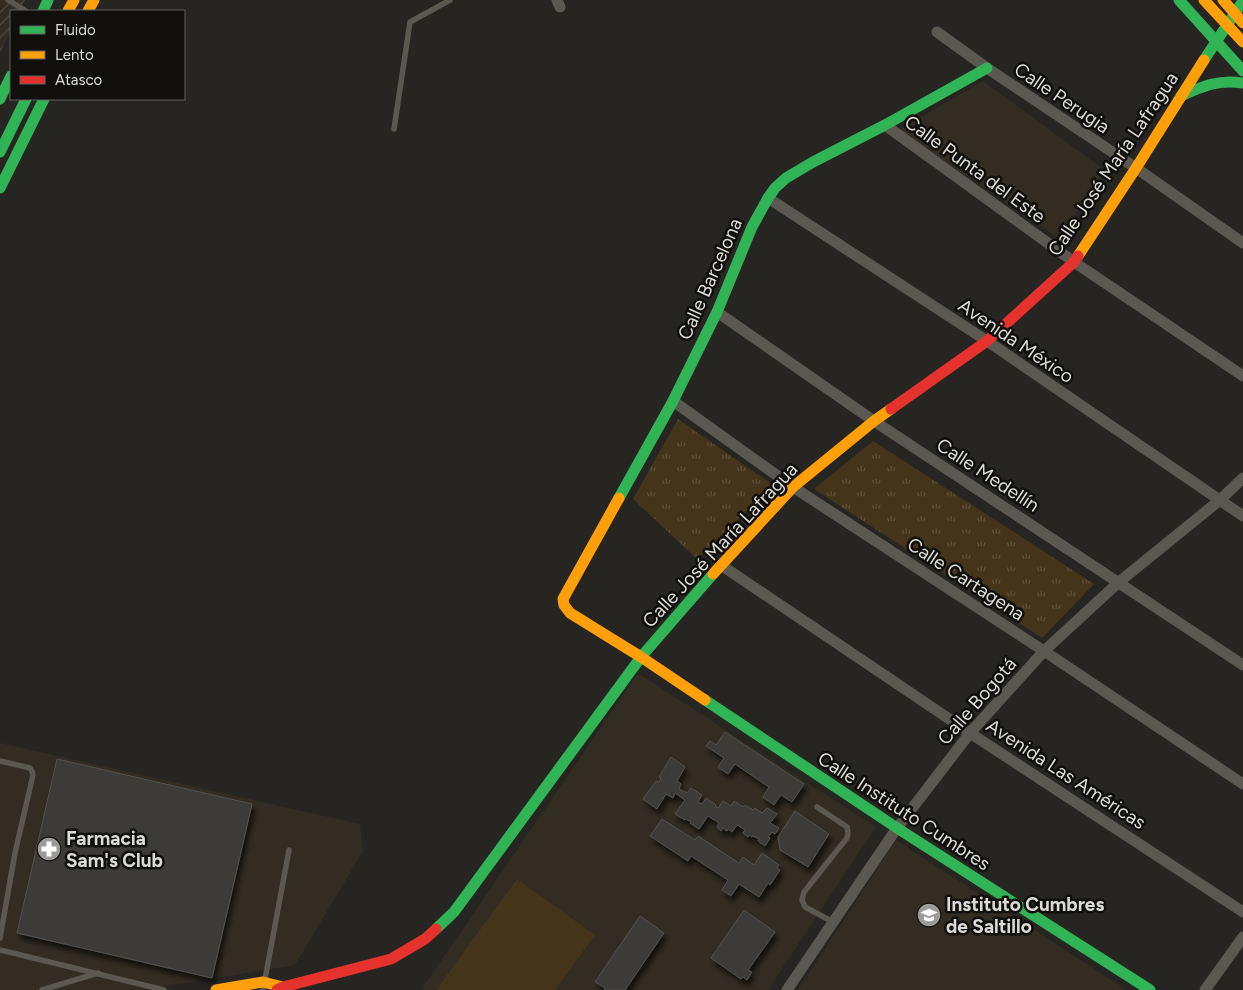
<svg xmlns="http://www.w3.org/2000/svg" width="1243" height="990" font-family="Figtree,sans-serif">
	<style>
		.built { fill: #322c22 }
		.industrial { fill: url(#industrial-furrows) }
		.park { fill: url(#park-tufts) }
		.pitch { fill: #44341a }
		.building { fill: #3d3b39; stroke: #52514f; filter: url(#shadow) }
		.lines { fill: none; stroke-linecap: round; stroke-linejoin: round }
		.lane { stroke: #5b5751; stroke-width: 5.5 }
		.street { stroke: #5b5751; stroke-width: 11 }
		.fast { stroke: #30b455; stroke-width: 11 }
		.slow { stroke: #ff9f0a; stroke-width: 11 }
		.jam { stroke: #e5322d; stroke-width: 11 }
		.slow-bridge { stroke: #ff9f0a; stroke-width: 11 }
		.labels { text-anchor: middle; dominant-baseline: central; stroke-width: 5; stroke-linejoin: round; paint-order: stroke }
		.street-label { font-size: 19px; fill: #dddbd8; stroke: #100f0c }
		.poi-label { font-size: 19px; font-weight: bold; fill: #dddbd8; stroke: #100f0c; text-anchor: start }
	</style>
	<defs>
		<pattern id="industrial-furrows" width="10" height="10" patternUnits="userSpaceOnUse" patternTransform="scale(1.25)"><rect width="10" height="10" fill="#322c22"/><path d="M-1 1l2-2M0 10L10 0M9 11l2-2" fill="none" stroke="#4f4a41"/></pattern>
		<pattern id="park-tufts" width="24" height="20" patternUnits="userSpaceOnUse" patternTransform="scale(1.25)"><rect width="24" height="20" fill="#44341a"/><path d="M3 7l-1-3M5 7V3M7 7l1-3M15 17l-1-3M17 17v-4M19 17l1-3" fill="none" stroke="#5f513b"/></pattern>
		<filter id="shadow"><feDropShadow dx="3" dy="5.5" stdDeviation="2.5" flood-color="#0009"/></filter>
	</defs>
	<rect width="100%" height="100%" fill="#272522"/>
	<g class="built">
		<path d="M 983,81 L 1106,171 L 1058,238 L 899,130 Z"/>
		<path d="M 638,673 L 876,827 L 768,990 L 421,990 Z"/>
		<path d="M 0,743 L 360,824 L 363,851 L 295,965 L 143,990 L 0,990 Z"/>
		<path d="M 896,840 L 1127,990 L 798,990 Z"/>
	</g>
	<path class="industrial" d="M 0,0 L 25,0 L 19,11 L 11,11 L 11,29 L 0,53 Z"/>
	<g class="park">
		<path d="M 678,419 L 773,485 L 697,559 L 633,499 Z"/>
		<path d="M 873,441 L 1094,584 L 1042,638 L 814,489 Z"/>
	</g>
	<path class="pitch" d="M 517,879 L 595,935 L 555,990 L 436,990 Z"/>
	<g class="building">
		<path d="M 725,732 L 804,784 L 792,802 L 781,795 L 774,805 L 763,797 L 769,787 L 735,764 L 728,774 L 718,767 L 724,758 L 706,746 L 710,741 L 716,745 Z"/>
		<path d="M 671,757 L 685,767 L 677,781 L 681,784 L 679,789 L 687,793 L 691,788 L 702,795 L 698,802 L 702,804 L 706,798 L 716,805 L 715,806 L 718,808 L 723,801 L 731,806 L 734,801 L 743,807 L 745,805 L 753,810 L 755,808 L 762,813 L 767,808 L 777,814 L 770,823 L 779,828 L 775,834 L 772,832 L 768,837 L 770,838 L 765,846 L 758,841 L 759,839 L 753,836 L 752,837 L 749,835 L 748,837 L 743,833 L 745,830 L 737,825 L 732,832 L 728,829 L 727,831 L 723,828 L 721,831 L 717,827 L 719,823 L 708,816 L 699,829 L 690,823 L 691,822 L 686,819 L 685,820 L 675,814 L 685,800 L 675,793 L 673,798 L 666,794 L 657,809 L 643,799 L 656,781 L 659,782 L 661,778 L 659,777 Z"/>
		<path d="M 57,759 L 252,804 L 212,978 L 17,933 Z"/>
		<path d="M 795,811 L 829,834 L 808,867 L 780,850 L 778,837 Z"/>
		<path d="M 662,819 L 695,840 L 698,836 L 739,863 L 743,857 L 754,865 L 762,853 L 779,865 L 777,868 L 780,870 L 770,885 L 768,883 L 759,897 L 739,884 L 731,896 L 722,890 L 728,880 L 691,856 L 688,861 L 650,836 Z"/>
		<path d="M 744,910 L 775,932 L 748,970 L 752,972 L 747,980 L 743,977 L 741,979 L 711,958 Z"/>
		<path d="M 640,916 L 664,933 L 625,990 L 604,990 L 605,988 L 595,982 Z"/>
	</g>
	<g class="lines">
		<g class="lane">
			<path d="M 8,0 L 26,11"/>
			<path d="M 394,129 L 410,22 L 450,0"/>
			<path d="M 0,761 L 30,768 L 32,771 L 33,775 L 15,853 L 0,938"/>
			<path d="M 817,807 L 847,827 L 848,833 L 847,838 L 804,892 L 802,900 L 805,907 L 833,922"/>
			<path d="M 0,950 L 164,990"/>
			<path d="M 42,990 L 98,973"/>
			<path d="M 263,990 L 289,850"/>
		</g>
		<g class="street">
			<path d="M 557,0 L 560,7"/>
			<path d="M 937,32 L 987,68 L 1136,168 L 1243,243"/>
			<path d="M 885,125 L 1074,262 L 1243,376"/>
			<path d="M 768,198 L 987,341 L 1243,516"/>
			<path d="M 717,312 L 874,421 L 1243,665"/>
			<path d="M 673,401 L 793,487 L 1044,651 L 1243,784"/>
			<path d="M 721,565 L 970,733 L 1243,912"/>
			<path d="M 787,990 L 897,828 L 970,733 L 1044,651 L 1119,582 L 1220,500 L 1243,478"/>
			<path d="M 1205,990 L 1243,937"/>
		</g>
		<g class="fast">
			<path d="M 1179,0 L 1243,71"/>
			<path d="M 43,11 L 48,0"/>
			<path d="M 1204,60 L 1243,1"/>
			<path d="M 1181,96 C 1203,86 1219,79 1243,83"/>
			<path d="M 0,99 L 11,76"/>
			<path d="M 0,152 L 26,99"/>
			<path d="M 0,188 L 44,99"/>
			<path d="M 619,498 L 673,401 L 717,312 L 752,227 L 768,198 L 775,188 L 786,178 L 813,162 L 885,125 L 987,68"/>
			<path d="M 705,700 L 897,828 L 1150,990"/>
			<path d="M 436,929 L 454,912 L 641,657 L 713,574"/>
		</g>
		<g class="slow">
			<path d="M 68,11 L 74,0"/>
			<path d="M 88,11 L 94,0"/>
			<path d="M 1078,256 L 1136,168 L 1204,60"/>
			<path d="M 619,498 L 563,599 L 564,605 L 570,613 L 641,657 L 705,700"/>
			<path d="M 713,574 L 793,487 L 874,421 L 891,409"/>
			<path d="M 216,990 L 263,982 L 283,987"/>
		</g>
		<g class="jam">
			<path d="M 891,409 L 987,341 L 1074,262 L 1078,256"/>
			<path d="M 277,990 L 283,987 L 391,959 L 425,939 L 436,929"/>
		</g>
		<g class="slow-bridge">
			<path d="M 1204,0 L 1243,42"/>
			<path d="M 1223,0 L 1243,23"/>
		</g>
	</g>
	<defs>
		<g id="pharmacy-disc" transform="scale(1.25)"><circle r="9.5" fill="#9d9b98" stroke="#100f0c"/><path d="M-2-6h4v4h4v4h-4v4h-4v-4h-4v-4h4Z" fill="#fff"/></g>
		<g id="school-disc" transform="scale(1.25)"><circle r="9.5" fill="#9d9b98" stroke="#100f0c"/><path d="M0-5L7-2L0 1L-7-2ZM-4 1L0 2.5L4 1V4Q0 6-4 4Z" fill="#fff"/></g>
	</defs>
	<g fill-rule="evenodd">
		<use href="#pharmacy-disc" x="49" y="849"/>
		<use href="#school-disc" x="929" y="915"/>
	</g>
	<g class="labels">
		<g class="street-label">
			<text transform="translate(1062 98) rotate(34)">Calle Perugia</text>
			<text transform="translate(1113 164) rotate(-56)">Calle José María Lafragua</text>
			<text transform="translate(975 169) rotate(36)">Calle Punta del Este</text>
			<text transform="translate(710 279) rotate(-66)">Calle Barcelona</text>
			<text transform="translate(1016 341) rotate(34)">Avenida México</text>
			<text transform="translate(988 475) rotate(33)">Calle Medellín</text>
			<text transform="translate(720 545) rotate(-47)">Calle José María Lafragua</text>
			<text transform="translate(966 579) rotate(33)">Calle Cartagena</text>
			<text transform="translate(977 701) rotate(-49)">Calle Bogotá</text>
			<text transform="translate(1066 774) rotate(33)">Avenida Las Américas</text>
			<text transform="translate(904 811) rotate(33)">Calle Instituto Cumbres</text>
		</g>
		<g class="poi-label">
			<text x="66" y="838">Farmacia<tspan x="66" dy="22">Sam's Club</tspan></text>
			<text x="946" y="904">Instituto Cumbres<tspan x="946" dy="22">de Saltillo</tspan></text>
		</g>
	</g>
	<rect x="10" y="10" width="175" height="90" fill="#100f0c" stroke="#62615e"/>
	<rect x="20" y="26" width="25" height="8" fill="#30b455" stroke="#62615e"/>
	<text x="55" y="35" font-size="15" fill="#dddbd8">Fluido</text>
	<rect x="20" y="51" width="25" height="8" fill="#ff9f0a" stroke="#62615e"/>
	<text x="55" y="60" font-size="15" fill="#dddbd8">Lento</text>
	<rect x="20" y="76" width="25" height="8" fill="#e5322d" stroke="#62615e"/>
	<text x="55" y="85" font-size="15" fill="#dddbd8">Atasco</text>
</svg>
